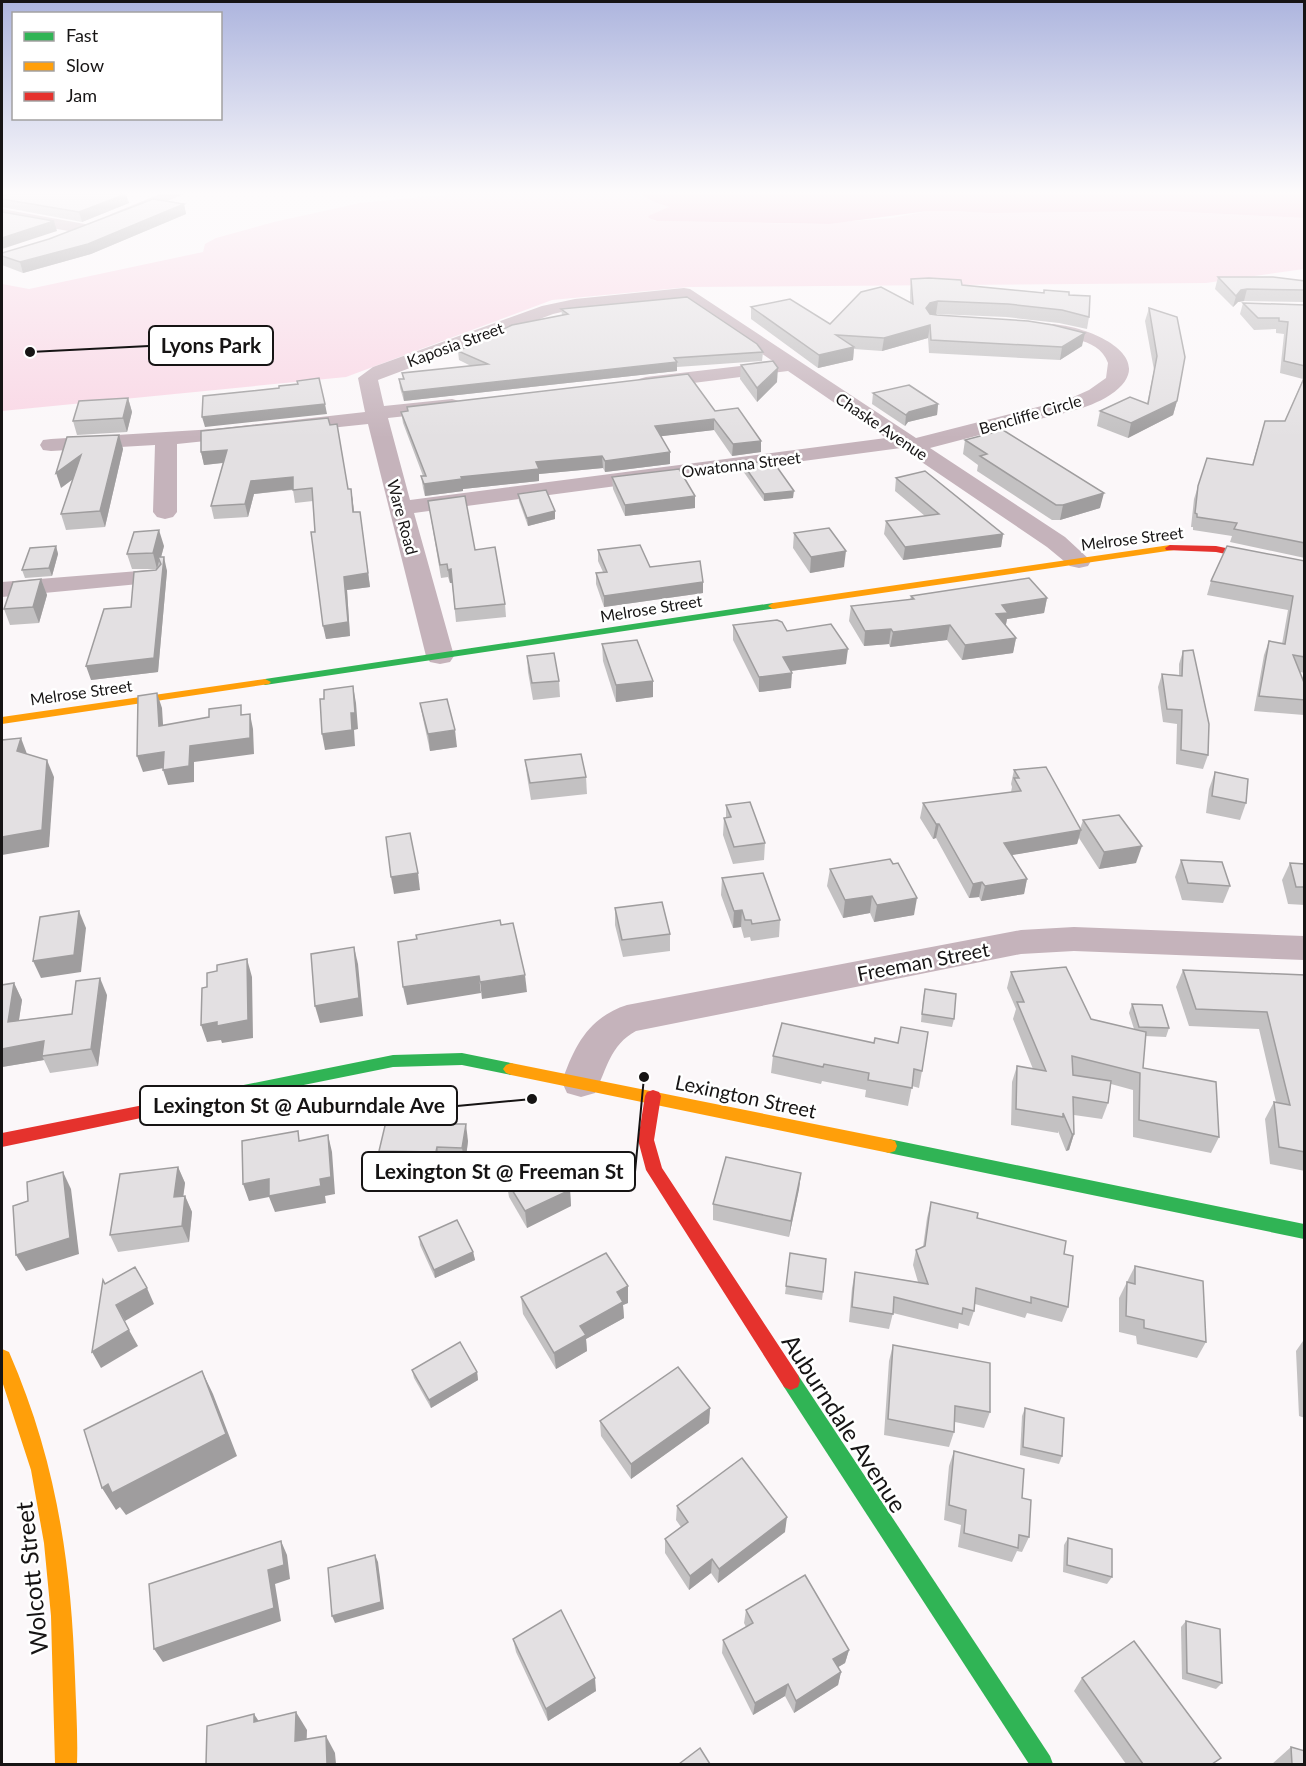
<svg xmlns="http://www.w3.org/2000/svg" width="1306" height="1766" font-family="Lato,sans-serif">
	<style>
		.green { fill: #f9d7e5 }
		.water { fill: #f4b6d0 }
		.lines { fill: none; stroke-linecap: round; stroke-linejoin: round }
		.street { fill: #c5b3bb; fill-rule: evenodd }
		.fast { fill: #30b455; fill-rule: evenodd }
		.slow { fill: #ff9f0a; fill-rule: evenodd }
		.jam { fill: #e5322d; fill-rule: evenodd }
		.wall { fill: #c3c1c2 }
		.shaded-wall { fill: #9f9d9e }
		.building { fill: #e3e0e2; stroke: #9f9d9e; stroke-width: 1.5 }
		.labels { text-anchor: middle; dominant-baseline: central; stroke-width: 5; stroke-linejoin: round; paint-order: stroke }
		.far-street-label { font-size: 16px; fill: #161414; stroke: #fff }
		.street-label { font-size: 20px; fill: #161414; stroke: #fff }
		.near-street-label { font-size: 24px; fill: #161414; stroke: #fff }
		.leader { fill: none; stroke: #161414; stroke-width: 2 }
		.callout-dot { fill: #161414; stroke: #fff; stroke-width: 2 }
		.callout { fill: #fff; stroke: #161414; stroke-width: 2 }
		.callout-label { font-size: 21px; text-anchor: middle; font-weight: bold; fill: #161414 }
	</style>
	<rect width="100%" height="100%" fill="#fbf7f9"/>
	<path class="green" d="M 482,191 L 641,191 L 650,199 L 669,207 L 653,220 L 657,221 L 812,224 L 892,218 L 928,211 L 952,211 L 989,213 L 1166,211 L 1304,218 L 1304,269 L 1206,283 L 689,287 L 552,300 L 346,377 L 2,411 L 2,284 L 29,289 L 203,252 L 205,244 L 216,238 L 274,222 L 360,203 Z"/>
	<path class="water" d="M 641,191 L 1304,191 L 1304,218 L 1166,211 L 989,213 L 952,211 L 928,211 L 829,224 L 657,221 L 649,218 L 648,216 L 669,207 L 652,201 L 641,194 Z"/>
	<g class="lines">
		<g class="street">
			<path d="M 167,191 L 186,191 L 184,194 L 121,220 L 116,222 L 108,217 L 111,214 Z"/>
			<path d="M 2,209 L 85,224 L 93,229 L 85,234 L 2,219 Z"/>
			<path d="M 684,288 L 690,289 L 916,438 L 1069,399 L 1089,390 L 1106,378 L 1108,363 C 1098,334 1057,339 1033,333 L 1031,329 L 1033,325 C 1069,316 1171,354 1110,395 C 1087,410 1058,414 1032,421 C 998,430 964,439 930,448 L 1065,537 L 1091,561 L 1088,566 L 1079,568 L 1070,566 L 1047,547 L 901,448 L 414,513 L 454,656 L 450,662 L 440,664 L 430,662 L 426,656 L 368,424 L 177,444 L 177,512 L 173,517 L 165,519 L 157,517 L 153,512 L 155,445 L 51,451 L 43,450 L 40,445 L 43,440 L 51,439 L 215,429 L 365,412 L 358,378 L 373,367 L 542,306 L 575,299 ZM 681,299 L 774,362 L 646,377 L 639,379 L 636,383 L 639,387 L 646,389 L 788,371 L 886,438 L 410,500 L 388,418 L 452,411 L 459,409 L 462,405 L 459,401 L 452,399 L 384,406 L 378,380 L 553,314 L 575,309 Z"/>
			<path d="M 151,570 L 160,572 L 163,577 L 160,582 L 2,597 L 2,582 Z"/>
			<path d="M 1074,927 L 1304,936 L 1304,960 L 1074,951 L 1021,954 L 636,1031 C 610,1045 607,1069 595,1093 L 581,1097 L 567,1093 L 562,1082 C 574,1046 589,1017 627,1005 L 1021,930 Z"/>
		</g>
		<g class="fast">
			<path d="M 773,603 L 777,604 L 777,608 L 265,685 L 259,682 L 265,679 Z"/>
			<path d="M 462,1053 L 511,1063 L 516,1065 L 519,1069 L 516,1073 L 511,1075 L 462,1065 L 393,1067 L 189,1108 L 183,1106 L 181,1102 L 183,1098 L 189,1096 L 393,1055 Z"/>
			<path d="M 889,1139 L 1304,1224 L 1304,1239 L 889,1153 L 883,1151 L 881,1146 L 883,1141 Z"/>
			<path d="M 791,1372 L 798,1375 L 1050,1756 L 1053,1764 L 1029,1764 L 784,1387 L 782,1381 L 784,1375 Z"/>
		</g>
		<g class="slow">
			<path d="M 1170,545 L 1175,548 L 1174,550 L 773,609 L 768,606 L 773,603 Z"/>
			<path d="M 265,679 L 271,682 L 269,684 L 2,724 L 2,717 Z"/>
			<path d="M 511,1063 L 889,1139 L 895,1141 L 897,1146 L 895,1151 L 889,1153 L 511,1075 L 506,1073 L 503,1069 L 506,1065 Z"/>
			<path d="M 2,1349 L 9,1352 C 56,1460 71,1560 75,1677 C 76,1706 78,1736 77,1764 L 55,1764 L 51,1616 L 44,1543 L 31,1470 L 2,1381 Z"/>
		</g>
		<g class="jam">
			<path d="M 1170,545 L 1216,546 L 1304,564 L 1304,570 L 1216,552 L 1166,550 L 1165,548 Z"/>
			<path d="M 653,1090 L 659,1092 L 661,1096 L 654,1140 L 662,1168 L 798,1375 L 800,1381 L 798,1387 L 791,1390 L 784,1387 L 646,1170 L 638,1140 L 645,1096 L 647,1092 Z"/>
			<path d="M 189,1096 L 195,1098 L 197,1102 L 195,1106 L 189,1108 L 2,1147 L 2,1133 Z"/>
		</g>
	</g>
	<g class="wall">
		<path d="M 2,191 L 120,193 L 129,203 L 82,222 L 2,207 Z"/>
		<path d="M 184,204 L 186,214 L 91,254 L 23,273 L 2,265 L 2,253 Z"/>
		<path d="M 1218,277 L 1305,281 L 1305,302 L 1244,301 L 1238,302 L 1233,307 L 1215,289 Z"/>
		<path d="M 911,279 L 962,285 L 1069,295 L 1089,317 L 1087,329 L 1059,323 L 1006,317 L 936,314 L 933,314 L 1082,346 L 1060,360 L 929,353 L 928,338 L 882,351 L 854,349 L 853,360 L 818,368 L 751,319 L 751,307 L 830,324 L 910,303 L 910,291 Z"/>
		<path d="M 1243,303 L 1305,305 L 1305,558 L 1230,542 L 1232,536 L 1193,530 L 1193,527 L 1191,527 L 1194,499 L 1207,458 L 1252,465 L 1265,421 L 1285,421 L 1303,379 L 1280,373 L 1284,334 L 1276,333 L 1276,329 L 1254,330 L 1240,314 Z"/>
		<path d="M 1149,308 L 1177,401 L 1173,415 L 1128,438 L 1097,426 L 1100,411 L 1147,404 L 1154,370 L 1145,321 Z"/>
		<path d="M 561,309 L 763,352 L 762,361 L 677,367 L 677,371 L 404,401 L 400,388 L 399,379 L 403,379 L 402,373 L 471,366 L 459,360 L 458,351 L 562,315 Z"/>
		<path d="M 741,365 L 777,382 L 757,402 L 740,379 Z"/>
		<path d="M 873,393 L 938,404 L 937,415 L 908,422 L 905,426 L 872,404 Z"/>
		<path d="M 128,398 L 132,412 L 127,432 L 77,435 L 73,421 Z"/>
		<path d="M 407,407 L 715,411 L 761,441 L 761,452 L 732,456 L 714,430 L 661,436 L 670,464 L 605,472 L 603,468 L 539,474 L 539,481 L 463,489 L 463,491 L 425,496 L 423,488 L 421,476 L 423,476 L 403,423 L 401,412 L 408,411 Z"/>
		<path d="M 119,435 L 123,449 L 105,527 L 66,530 L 61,514 L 73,479 L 61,488 Z"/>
		<path d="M 965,440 L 1100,508 L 1060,520 L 1052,520 L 977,471 L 978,465 L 963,454 Z"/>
		<path d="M 201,452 L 348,489 L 351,489 L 354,512 L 360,512 L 370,587 L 347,590 L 350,636 L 326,639 L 315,532 L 313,501 L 295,503 L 293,490 L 254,494 L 248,517 L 214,519 L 211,506 L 223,463 L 204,465 Z"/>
		<path d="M 743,464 L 793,498 L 764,501 L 743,471 Z"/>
		<path d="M 612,477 L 695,496 L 695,508 L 625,516 L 613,489 Z"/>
		<path d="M 896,478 L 1003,534 L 1001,547 L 903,560 L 884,534 L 886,521 L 925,516 L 895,491 Z"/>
		<path d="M 518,494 L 555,519 L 528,526 L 519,501 Z"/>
		<path d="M 428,501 L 475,550 L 505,604 L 506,617 L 456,622 L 452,583 L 450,583 L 448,577 L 441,578 Z"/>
		<path d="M 794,533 L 844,567 L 810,573 L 793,548 Z"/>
		<path d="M 56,546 L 58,554 L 52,576 L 25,578 L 22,570 Z"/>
		<path d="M 164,546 L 161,557 L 167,571 L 158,672 L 91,680 L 131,607 L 157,569 L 132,569 L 127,554 Z"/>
		<path d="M 598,550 L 703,582 L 703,593 L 604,607 L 596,584 L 596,573 L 603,572 L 598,561 Z"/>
		<path d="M 1305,561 L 1305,673 L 1300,672 L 1305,685 L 1304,715 L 1254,711 L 1264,655 L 1269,641 L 1282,644 L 1288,610 L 1207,595 L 1211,581 Z"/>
		<path d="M 41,579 L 47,595 L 39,623 L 10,625 L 4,609 Z"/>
		<path d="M 911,596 L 1047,598 L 1044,613 L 1007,619 L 1006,625 L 1016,638 L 1013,653 L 962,660 L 947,640 L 890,647 L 889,644 L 864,646 L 849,621 L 851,606 L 910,600 Z"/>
		<path d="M 733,625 L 787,631 L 846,664 L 791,671 L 791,688 L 759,692 L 733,640 Z"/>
		<path d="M 602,644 L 653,697 L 616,702 L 603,661 Z"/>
		<path d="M 1183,651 L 1208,755 L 1203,769 L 1176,764 L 1177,724 L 1163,722 L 1158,687 L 1162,674 L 1179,675 L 1179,664 Z"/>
		<path d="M 527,656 L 559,681 L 560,697 L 533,700 L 528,672 Z"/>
		<path d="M 420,703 L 457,747 L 430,751 L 423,719 Z"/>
		<path d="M 525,760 L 586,777 L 587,794 L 531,800 L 527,776 Z"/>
		<path d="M 1014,770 L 1080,829 L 1083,820 L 1136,863 L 1099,869 L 1079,838 L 1077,844 L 1012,855 L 1027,879 L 1024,894 L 981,901 L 979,897 L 969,898 L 936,838 L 933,839 L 920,818 L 923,803 L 1011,792 L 1012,787 L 1011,784 Z"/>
		<path d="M 1215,772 L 1246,803 L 1240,820 L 1206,813 L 1209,789 Z"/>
		<path d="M 726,805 L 765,843 L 764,860 L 733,864 L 723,835 L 724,818 L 726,818 Z"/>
		<path d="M 1181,860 L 1230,886 L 1223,903 L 1182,900 L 1175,877 Z"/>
		<path d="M 1290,863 L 1305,864 L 1305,905 L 1288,904 L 1282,880 Z"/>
		<path d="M 830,869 L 914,915 L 874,922 L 870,913 L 843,918 L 827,886 Z"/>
		<path d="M 722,878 L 780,920 L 779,937 L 751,941 L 750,937 L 744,938 L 741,927 L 733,928 L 721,895 Z"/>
		<path d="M 615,908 L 670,934 L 670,951 L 623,957 L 615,925 Z"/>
		<path d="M 1183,970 L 1305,975 L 1305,1171 L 1270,1164 L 1265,1119 L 1274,1102 L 1276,1102 L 1259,1029 L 1189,1026 L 1176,987 Z"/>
		<path d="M 1011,972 L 1091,1019 L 1134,1029 L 1129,1013 L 1132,1004 L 1169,1028 L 1166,1037 L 1145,1036 L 1143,1068 L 1219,1137 L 1211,1153 L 1133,1137 L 1133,1090 L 1111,1084 L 1108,1103 L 1102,1119 L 1074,1115 L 1074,1134 L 1069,1150 L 1066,1151 L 1058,1131 L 1058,1133 L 1011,1125 L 1012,1082 L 1017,1066 L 1033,1069 L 1013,1019 L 1016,1009 L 1007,988 Z"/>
		<path d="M 14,983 L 22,1000 L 19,1020 L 72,1014 L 107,995 L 98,1066 L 50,1073 L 44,1060 L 2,1067 L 2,985 Z"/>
		<path d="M 925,989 L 954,1019 L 952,1027 L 921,1022 L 923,998 Z"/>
		<path d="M 901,1027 L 922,1071 L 919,1088 L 912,1086 L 908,1106 L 865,1097 L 866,1090 L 822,1081 L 821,1084 L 771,1073 L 773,1056 L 874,1043 L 898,1043 Z"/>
		<path d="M 443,1114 L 444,1124 L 468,1141 L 465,1165 L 440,1164 L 439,1169 L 383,1168 L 379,1151 Z"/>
		<path d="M 178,1167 L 185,1183 L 183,1196 L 185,1196 L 192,1212 L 189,1242 L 118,1252 L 110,1235 Z"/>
		<path d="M 801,1173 L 799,1189 L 789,1237 L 713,1220 L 713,1204 Z"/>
		<path d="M 506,1180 L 570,1190 L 571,1206 L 527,1228 L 509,1197 Z"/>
		<path d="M 931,1202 L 977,1218 L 1064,1254 L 1068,1307 L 1062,1322 L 1027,1313 L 1025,1318 L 975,1304 L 974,1311 L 969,1326 L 959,1323 L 958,1329 L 893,1313 L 889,1329 L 849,1322 L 852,1288 L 855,1272 L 918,1282 L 913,1265 L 916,1250 L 923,1247 L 927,1218 Z"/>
		<path d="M 419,1237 L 473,1252 L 475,1260 L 435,1278 L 420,1245 Z"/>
		<path d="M 790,1253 L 823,1292 L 822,1300 L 785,1294 Z"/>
		<path d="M 1135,1266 L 1206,1342 L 1197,1358 L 1137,1344 L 1136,1336 L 1119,1332 L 1119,1298 Z"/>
		<path d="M 521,1297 L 628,1303 L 623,1305 L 624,1318 L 586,1339 L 587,1351 L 556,1369 L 523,1314 Z"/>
		<path d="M 1305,1336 L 1305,1418 L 1299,1416 L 1296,1351 L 1303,1341 L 1303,1339 Z"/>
		<path d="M 893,1345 L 990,1412 L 984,1428 L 955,1422 L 954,1432 L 949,1447 L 884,1435 L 889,1361 Z"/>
		<path d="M 412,1370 L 477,1372 L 478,1380 L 431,1408 L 414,1378 Z"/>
		<path d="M 710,1408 L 709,1423 L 631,1479 L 601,1436 L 600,1421 Z"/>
		<path d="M 1025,1408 L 1062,1456 L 1059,1464 L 1020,1455 L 1022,1416 Z"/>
		<path d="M 954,1451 L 1022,1498 L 1029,1537 L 1022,1552 L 1017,1551 L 1012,1562 L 958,1547 L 961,1525 L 944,1520 L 949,1466 Z"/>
		<path d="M 677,1506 L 785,1532 L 718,1583 L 711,1573 L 689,1590 L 665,1553 L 665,1539 L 681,1527 L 676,1520 Z"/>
		<path d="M 1068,1538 L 1112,1577 L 1107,1584 L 1063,1572 L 1064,1545 Z"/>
		<path d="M 746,1610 L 849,1650 L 845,1663 L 838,1667 L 841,1672 L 838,1685 L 794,1713 L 785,1696 L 753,1715 L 722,1653 L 723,1640 L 746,1627 L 744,1623 Z"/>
		<path d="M 1186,1621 L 1222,1683 L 1216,1689 L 1182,1679 L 1181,1627 Z"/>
		<path d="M 513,1639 L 596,1691 L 548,1721 L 516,1652 Z"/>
		<path d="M 1082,1678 L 1214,1764 L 1126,1764 L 1074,1691 Z"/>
		<path d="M 1291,1747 L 1292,1764 L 1272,1764 Z"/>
	</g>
	<g class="shaded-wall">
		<path d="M 126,194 L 129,203 L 82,222 L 79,212 Z"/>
		<path d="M 184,204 L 186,214 L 91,254 L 23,273 L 20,262 Z"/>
		<path d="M 54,221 L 57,231 L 2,249 L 2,238 Z"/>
		<path d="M 1247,289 L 1244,301 L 1238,302 L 1233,307 L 1236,296 L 1241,290 Z"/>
		<path d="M 938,301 L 936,314 L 928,316 L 926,308 L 930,303 Z"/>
		<path d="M 930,325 L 928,338 L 882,351 L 884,338 Z"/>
		<path d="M 1085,333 L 1082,346 L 1060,360 L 1062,347 Z"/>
		<path d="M 854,347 L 853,360 L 818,368 L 819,355 Z"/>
		<path d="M 677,362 L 677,371 L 404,401 L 403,392 Z"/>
		<path d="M 778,368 L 777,382 L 757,402 L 757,388 Z"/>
		<path d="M 128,398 L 132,412 L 127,432 L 123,418 Z"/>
		<path d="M 1177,401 L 1173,415 L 1128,438 L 1131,423 Z"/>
		<path d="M 325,404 L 327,414 L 205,427 L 202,417 Z"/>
		<path d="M 938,404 L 937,415 L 908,422 L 905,426 L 906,415 L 909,412 Z"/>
		<path d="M 714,419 L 714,430 L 655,437 L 655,426 Z"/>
		<path d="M 119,435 L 123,449 L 105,527 L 100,511 Z"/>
		<path d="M 761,441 L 761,452 L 732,456 L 733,444 Z"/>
		<path d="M 227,450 L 230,462 L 204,465 L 201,452 Z"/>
		<path d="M 670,452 L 670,464 L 605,472 L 605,461 Z"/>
		<path d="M 81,455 L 85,470 L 61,488 L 56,473 Z"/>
		<path d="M 602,456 L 603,468 L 539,474 L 539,481 L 463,489 L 463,491 L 425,496 L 424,484 L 536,462 Z"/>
		<path d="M 293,477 L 296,489 L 254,494 L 248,517 L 245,504 L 251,481 Z"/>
		<path d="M 351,489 L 353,502 L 355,525 L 353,512 Z"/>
		<path d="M 794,491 L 793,498 L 764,501 L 764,494 Z"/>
		<path d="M 1104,493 L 1100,508 L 1060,520 L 1063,505 Z"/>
		<path d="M 695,496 L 695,508 L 625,516 L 625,505 Z"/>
		<path d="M 555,511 L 555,519 L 528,526 L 527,518 Z"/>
		<path d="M 360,512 L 370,587 L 347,590 L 350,636 L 326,639 L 323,626 Z"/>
		<path d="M 159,530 L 164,546 L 160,561 L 158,557 L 159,561 L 157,569 L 153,553 Z"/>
		<path d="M 1003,534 L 1001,547 L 903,560 L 905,547 Z"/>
		<path d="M 56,546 L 58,554 L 52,576 L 49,568 Z"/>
		<path d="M 846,551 L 844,567 L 810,573 L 811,557 Z"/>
		<path d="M 164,557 L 167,571 L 158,672 L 91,680 L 86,666 L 154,658 Z"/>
		<path d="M 451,569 L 453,583 L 450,583 L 448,570 Z"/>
		<path d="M 41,579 L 47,595 L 39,623 L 33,607 Z"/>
		<path d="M 703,582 L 703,593 L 604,607 L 604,596 Z"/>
		<path d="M 1047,598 L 1044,613 L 1007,619 L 1005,628 L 996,614 L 1002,605 Z"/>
		<path d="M 950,625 L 947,640 L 890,647 L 893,632 Z"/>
		<path d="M 891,629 L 889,644 L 864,646 L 865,631 Z"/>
		<path d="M 1016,638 L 1013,653 L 962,660 L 965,645 Z"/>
		<path d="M 848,649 L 846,664 L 782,672 L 783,657 Z"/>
		<path d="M 792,673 L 791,688 L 759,692 L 759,677 Z"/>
		<path d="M 653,681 L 653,697 L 616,702 L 616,685 Z"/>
		<path d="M 353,686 L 356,703 L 358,729 L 354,730 L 355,746 L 325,750 L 322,734 L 351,713 Z"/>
		<path d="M 157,693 L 162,708 L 164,741 L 159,726 Z"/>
		<path d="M 250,714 L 253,729 L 254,754 L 194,762 L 194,782 L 168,785 L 163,770 L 190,746 Z"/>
		<path d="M 455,730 L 457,747 L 430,751 L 428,734 Z"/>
		<path d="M 21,738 L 27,754 L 17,751 Z"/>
		<path d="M 164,752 L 169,767 L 143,772 L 137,756 Z"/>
		<path d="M 47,760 L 54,777 L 49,847 L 2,855 L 2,837 Z"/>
		<path d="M 936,824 L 939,824 L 936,838 L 933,839 Z"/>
		<path d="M 1081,830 L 1077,844 L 1001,857 L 1004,843 Z"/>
		<path d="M 1142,846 L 1136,863 L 1099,869 L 1104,852 Z"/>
		<path d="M 418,873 L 420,890 L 394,894 L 391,877 Z"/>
		<path d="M 1027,879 L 1024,894 L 981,901 L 985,886 Z"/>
		<path d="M 982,882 L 979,897 L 969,898 L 973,884 Z"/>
		<path d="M 872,896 L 870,913 L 843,918 L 845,900 Z"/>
		<path d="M 917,898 L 914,915 L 874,922 L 877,905 Z"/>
		<path d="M 742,910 L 741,927 L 733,928 L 734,911 Z"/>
		<path d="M 79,911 L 86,928 L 81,972 L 41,978 L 33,961 Z"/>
		<path d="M 354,947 L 358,964 L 363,1016 L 320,1023 L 315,1006 Z"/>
		<path d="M 247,959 L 252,977 L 253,1038 L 222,1043 L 221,1040 L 207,1042 L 201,1025 Z"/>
		<path d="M 525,975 L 527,992 L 482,999 L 480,982 Z"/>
		<path d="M 479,976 L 481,993 L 407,1005 L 403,987 Z"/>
		<path d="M 100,978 L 107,995 L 98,1066 L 91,1049 Z"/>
		<path d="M 14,983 L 22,1000 L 16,1039 L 8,1022 Z"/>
		<path d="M 44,1041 L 42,1056 L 44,1060 L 2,1067 L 2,1049 Z"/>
		<path d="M 443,1114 L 446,1131 L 441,1124 Z"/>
		<path d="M 466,1124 L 468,1141 L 465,1165 L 462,1148 Z"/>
		<path d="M 1072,1134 L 1074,1134 L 1069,1150 L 1066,1151 Z"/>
		<path d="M 328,1135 L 332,1152 L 335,1194 L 325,1196 L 326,1203 L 275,1212 L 269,1197 L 249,1201 L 243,1184 L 269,1179 L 320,1179 Z"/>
		<path d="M 437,1147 L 440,1164 L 439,1169 L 436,1152 Z"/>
		<path d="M 178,1167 L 185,1183 L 181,1214 L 174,1197 Z"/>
		<path d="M 63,1172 L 71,1189 L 79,1254 L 26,1271 L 16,1255 Z"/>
		<path d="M 801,1173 L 799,1189 L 789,1237 L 791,1221 Z"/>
		<path d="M 570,1190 L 571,1206 L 527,1228 L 525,1211 Z"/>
		<path d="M 185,1196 L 192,1212 L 189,1242 L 182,1226 Z"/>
		<path d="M 473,1252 L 475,1260 L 435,1278 L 434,1270 Z"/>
		<path d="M 628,1286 L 628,1303 L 623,1305 L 624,1318 L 586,1339 L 587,1351 L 556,1369 L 554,1353 L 580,1326 L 617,1292 Z"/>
		<path d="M 147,1288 L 154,1304 L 125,1321 L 116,1305 Z"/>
		<path d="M 129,1330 L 138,1346 L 101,1368 L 92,1352 Z"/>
		<path d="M 202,1371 L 213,1394 L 237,1456 L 126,1515 L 120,1507 L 116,1510 L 102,1488 L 108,1484 Z"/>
		<path d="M 477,1372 L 478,1380 L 431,1408 L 429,1400 Z"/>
		<path d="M 710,1408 L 709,1423 L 631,1479 L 631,1464 Z"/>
		<path d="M 787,1517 L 785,1532 L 718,1583 L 719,1569 Z"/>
		<path d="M 281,1541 L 287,1555 L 290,1579 L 275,1584 L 281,1621 L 163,1662 L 154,1649 L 268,1570 Z"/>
		<path d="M 375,1555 L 378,1562 L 384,1609 L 335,1623 L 332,1616 Z"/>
		<path d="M 712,1559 L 711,1573 L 689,1590 L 690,1576 Z"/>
		<path d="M 849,1650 L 845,1663 L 830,1672 L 833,1659 Z"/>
		<path d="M 841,1672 L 838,1685 L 794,1713 L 796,1701 Z"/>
		<path d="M 595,1678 L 596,1691 L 548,1721 L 546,1709 Z"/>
		<path d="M 788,1684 L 785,1696 L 753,1715 L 755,1703 Z"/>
		<path d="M 296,1712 L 307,1730 L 306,1758 L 295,1741 Z"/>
		<path d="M 254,1714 L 266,1732 L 254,1722 Z"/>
		<path d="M 326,1736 L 335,1753 L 336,1764 L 327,1764 Z"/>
	</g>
	<g class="building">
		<path d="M 2,191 L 109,191 L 126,194 L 79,212 L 2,199 L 2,195 L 7,195 L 2,194 Z"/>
		<path d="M 153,199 L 184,204 L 88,244 L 20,262 L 2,256 L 2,253 L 49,239 Z"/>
		<path d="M 2,212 L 54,221 L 2,238 Z"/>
		<path d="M 1218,277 L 1273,277 L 1305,281 L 1305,290 L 1247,289 L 1241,290 L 1236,296 Z"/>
		<path d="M 929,278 L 961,280 L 962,285 L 1044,293 L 1044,290 L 1069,292 L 1069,295 L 1090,296 L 1089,317 L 1062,310 L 1008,304 L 938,301 L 930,303 L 926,308 L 930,314 L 937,315 L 1028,321 L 1053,325 L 1085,333 L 1062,347 L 931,340 L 930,325 L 884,338 L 836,335 L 854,347 L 819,355 L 751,307 L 790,299 L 830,324 L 861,292 L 881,287 L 913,304 L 911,279 Z"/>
		<path d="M 687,297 L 757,344 L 763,352 L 674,358 L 677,362 L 403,392 L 399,379 L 404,379 L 402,373 L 488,364 L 458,351 L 512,325 L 568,314 L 561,309 Z"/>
		<path d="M 1243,303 L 1305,305 L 1305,366 L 1284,361 L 1288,322 L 1279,321 L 1279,318 L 1258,318 Z"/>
		<path d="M 1149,308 L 1177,317 L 1185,357 L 1177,401 L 1131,423 L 1100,411 L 1130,397 L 1148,404 L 1157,356 Z"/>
		<path d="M 773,361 L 778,368 L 757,388 L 741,365 Z"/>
		<path d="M 688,374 L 715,411 L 738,408 L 761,441 L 733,444 L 714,419 L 655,426 L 670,452 L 605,461 L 602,456 L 536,462 L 539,469 L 461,477 L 462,479 L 424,484 L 421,476 L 426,476 L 401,412 L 408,411 L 407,407 Z"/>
		<path d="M 1305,376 L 1305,543 L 1234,529 L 1237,523 L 1197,517 L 1197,514 L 1195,513 L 1198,486 L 1207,458 L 1253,465 L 1265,421 L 1285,421 Z"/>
		<path d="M 319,378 L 325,404 L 202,417 L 203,396 L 279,388 L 279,386 L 298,384 L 297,381 Z"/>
		<path d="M 909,385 L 938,404 L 909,412 L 906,415 L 873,393 Z"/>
		<path d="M 128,398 L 123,418 L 73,421 L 79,401 Z"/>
		<path d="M 328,418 L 330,425 L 337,424 L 348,489 L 351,489 L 353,512 L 360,512 L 368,573 L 344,577 L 348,622 L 323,626 L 311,532 L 315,532 L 312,488 L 293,490 L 293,477 L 251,481 L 245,504 L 211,506 L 227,450 L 201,452 L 201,431 Z"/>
		<path d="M 1003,430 L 1104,493 L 1063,505 L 1056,505 L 980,456 L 987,454 L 965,440 Z"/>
		<path d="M 119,435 L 100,511 L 61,514 L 81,455 L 56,473 L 67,437 Z"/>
		<path d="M 772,460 L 794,491 L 764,494 L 743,464 Z"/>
		<path d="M 679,469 L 695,496 L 625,505 L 612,477 Z"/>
		<path d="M 925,471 L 1003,534 L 905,547 L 886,521 L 939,514 L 896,478 Z"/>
		<path d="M 546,490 L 555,511 L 527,518 L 518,494 Z"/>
		<path d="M 465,496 L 475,550 L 495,547 L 505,604 L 455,609 L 451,569 L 448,570 L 447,564 L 440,565 L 428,501 Z"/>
		<path d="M 829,528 L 846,551 L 811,557 L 794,533 Z"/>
		<path d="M 159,530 L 153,553 L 127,554 L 134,532 Z"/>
		<path d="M 640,545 L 650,567 L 700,561 L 703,582 L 604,596 L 596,573 L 607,572 L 598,550 Z"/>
		<path d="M 56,546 L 49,568 L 22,570 L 30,548 Z"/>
		<path d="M 1227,546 L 1305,561 L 1305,657 L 1293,655 L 1305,685 L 1305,700 L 1259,696 L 1269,641 L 1285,644 L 1293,596 L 1211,581 Z"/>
		<path d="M 158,557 L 164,557 L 154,658 L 86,666 L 104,609 L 131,607 L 134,572 L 156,570 L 161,564 Z"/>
		<path d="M 1029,578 L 1047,598 L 1002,605 L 1008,613 L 996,614 L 1016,638 L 965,645 L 950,625 L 893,632 L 891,629 L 865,631 L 851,606 L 914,599 L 911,596 Z"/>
		<path d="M 41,579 L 33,607 L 4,609 L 13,582 Z"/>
		<path d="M 777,620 L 782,622 L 787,631 L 831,624 L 848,649 L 783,657 L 792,673 L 759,677 L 733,625 Z"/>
		<path d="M 637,640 L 653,681 L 616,685 L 602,644 Z"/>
		<path d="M 1193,650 L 1209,724 L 1208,755 L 1181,750 L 1182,710 L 1167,709 L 1162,674 L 1182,676 L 1183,651 Z"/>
		<path d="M 554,653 L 559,681 L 532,683 L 527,656 Z"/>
		<path d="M 353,686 L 355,713 L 351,713 L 352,730 L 322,734 L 320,699 L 324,699 L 324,690 Z"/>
		<path d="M 157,693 L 159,726 L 209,717 L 209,709 L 241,705 L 241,715 L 250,714 L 250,738 L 190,746 L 189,766 L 163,770 L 164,752 L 137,756 L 138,696 Z"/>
		<path d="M 447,699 L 455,730 L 428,734 L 420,703 Z"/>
		<path d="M 21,738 L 17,751 L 47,760 L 42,830 L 2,837 L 2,740 Z"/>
		<path d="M 581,754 L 586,777 L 530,783 L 525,760 Z"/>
		<path d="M 1046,767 L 1081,830 L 1004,843 L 1027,879 L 985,886 L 982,882 L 973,884 L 939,824 L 936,824 L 923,803 L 1021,791 L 1014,778 L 1019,778 L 1014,770 Z"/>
		<path d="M 1215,772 L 1248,779 L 1246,803 L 1212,796 Z"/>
		<path d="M 750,802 L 765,843 L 734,847 L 724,818 L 731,817 L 726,805 Z"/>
		<path d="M 1119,815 L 1142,846 L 1104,852 L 1083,820 Z"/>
		<path d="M 410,833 L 418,873 L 391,877 L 386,837 Z"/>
		<path d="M 890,859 L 893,864 L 898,863 L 917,898 L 877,905 L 872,896 L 845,900 L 830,869 Z"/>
		<path d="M 1181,860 L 1222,862 L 1230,886 L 1188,883 Z"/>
		<path d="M 1290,863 L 1305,864 L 1305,887 L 1296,887 Z"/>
		<path d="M 763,873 L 780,920 L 752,924 L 751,920 L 745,920 L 742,910 L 734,911 L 722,878 Z"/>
		<path d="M 662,902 L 670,934 L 622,940 L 615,908 Z"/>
		<path d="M 79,911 L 74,955 L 33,961 L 40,917 Z"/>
		<path d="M 500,920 L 501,925 L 513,923 L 525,975 L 480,982 L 479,976 L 403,987 L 398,942 L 417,939 L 416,935 Z"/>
		<path d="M 354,947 L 359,998 L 315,1006 L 311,954 Z"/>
		<path d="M 247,959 L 248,1020 L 217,1026 L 217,1022 L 201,1025 L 202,988 L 207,987 L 207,973 L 217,971 L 217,965 Z"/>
		<path d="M 1066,967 L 1091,1019 L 1146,1032 L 1143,1068 L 1216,1082 L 1219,1137 L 1139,1120 L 1140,1073 L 1072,1056 L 1073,1075 L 1111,1081 L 1108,1103 L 1073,1097 L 1074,1134 L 1072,1134 L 1063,1113 L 1063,1117 L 1016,1109 L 1017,1066 L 1046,1071 L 1017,1002 L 1024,1002 L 1011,972 Z"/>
		<path d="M 1183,970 L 1305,975 L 1305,1152 L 1279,1147 L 1274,1102 L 1290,1105 L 1267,1012 L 1196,1009 Z"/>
		<path d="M 100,978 L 91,1049 L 42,1056 L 44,1041 L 2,1049 L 2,985 L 14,983 L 8,1022 L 72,1014 L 76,981 Z"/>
		<path d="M 925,989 L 956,994 L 954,1019 L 922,1014 Z"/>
		<path d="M 1132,1004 L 1162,1005 L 1169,1028 L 1139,1027 Z"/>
		<path d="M 782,1023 L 874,1043 L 875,1038 L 898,1043 L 901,1027 L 928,1032 L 922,1071 L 914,1069 L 912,1088 L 868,1080 L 869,1073 L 824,1064 L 823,1067 L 773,1056 Z"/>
		<path d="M 388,1113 L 443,1114 L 441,1124 L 466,1124 L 462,1148 L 437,1147 L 436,1152 L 379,1151 Z"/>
		<path d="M 298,1131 L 299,1141 L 328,1135 L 331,1177 L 320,1179 L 321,1186 L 269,1196 L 269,1179 L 243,1184 L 242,1141 Z"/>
		<path d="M 726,1157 L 801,1173 L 791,1221 L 713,1204 Z"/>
		<path d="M 551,1159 L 570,1190 L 525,1211 L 506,1180 Z"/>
		<path d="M 178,1167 L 174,1197 L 185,1196 L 182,1226 L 110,1235 L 120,1174 Z"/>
		<path d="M 63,1172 L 70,1238 L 16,1255 L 13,1206 L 28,1201 L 27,1182 Z"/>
		<path d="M 931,1202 L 978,1213 L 977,1218 L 1066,1241 L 1064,1254 L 1073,1256 L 1068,1307 L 1031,1297 L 1031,1303 L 976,1288 L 974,1311 L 963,1308 L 962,1314 L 894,1297 L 893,1314 L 852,1307 L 855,1272 L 928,1284 L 916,1250 L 925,1246 Z"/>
		<path d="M 457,1220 L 473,1252 L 434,1270 L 419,1237 Z"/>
		<path d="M 606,1253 L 628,1286 L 617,1292 L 623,1302 L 580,1326 L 586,1335 L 554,1353 L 521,1297 Z"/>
		<path d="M 790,1253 L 826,1259 L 823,1292 L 786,1286 Z"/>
		<path d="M 1135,1266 L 1203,1281 L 1206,1342 L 1144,1328 L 1144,1320 L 1126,1316 L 1127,1282 L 1135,1284 Z"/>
		<path d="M 135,1267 L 147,1288 L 116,1305 L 129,1330 L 92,1352 L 103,1280 L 105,1284 Z"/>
		<path d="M 460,1342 L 477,1372 L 429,1400 L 412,1370 Z"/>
		<path d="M 893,1345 L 990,1363 L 990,1412 L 955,1406 L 954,1432 L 888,1419 Z"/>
		<path d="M 678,1367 L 710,1408 L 631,1464 L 600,1421 Z"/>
		<path d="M 202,1371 L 226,1434 L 112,1493 L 108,1484 L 102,1488 L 84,1430 Z"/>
		<path d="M 1025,1408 L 1064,1418 L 1062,1456 L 1023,1447 Z"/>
		<path d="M 954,1451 L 1024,1469 L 1022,1498 L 1031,1500 L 1029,1537 L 1019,1535 L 1018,1548 L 964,1533 L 966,1510 L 949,1505 Z"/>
		<path d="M 742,1458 L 787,1517 L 719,1569 L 712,1559 L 690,1576 L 665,1539 L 688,1522 L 677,1506 Z"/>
		<path d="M 1068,1538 L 1112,1549 L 1112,1577 L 1067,1565 Z"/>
		<path d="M 281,1541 L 284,1565 L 268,1570 L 274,1608 L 154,1649 L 149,1584 Z"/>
		<path d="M 375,1555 L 381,1602 L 332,1616 L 328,1568 Z"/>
		<path d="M 805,1575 L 849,1650 L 833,1659 L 841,1672 L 796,1701 L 788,1684 L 755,1703 L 723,1640 L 753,1623 L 746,1610 Z"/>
		<path d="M 561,1610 L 595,1678 L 546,1709 L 513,1639 Z"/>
		<path d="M 1186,1621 L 1220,1629 L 1222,1683 L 1187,1673 Z"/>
		<path d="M 1134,1641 L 1221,1758 L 1212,1764 L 1143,1764 L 1082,1678 Z"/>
		<path d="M 296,1712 L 295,1741 L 326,1736 L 327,1764 L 206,1764 L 207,1726 L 254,1714 L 254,1722 Z"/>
		<path d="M 1291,1747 L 1305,1751 L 1305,1764 L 1292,1764 Z"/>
		<path d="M 700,1748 L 710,1764 L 679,1764 Z"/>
	</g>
	<linearGradient id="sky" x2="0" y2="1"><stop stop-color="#adb5de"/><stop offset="0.44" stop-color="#fdfbfc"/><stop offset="1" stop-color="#fdfbfc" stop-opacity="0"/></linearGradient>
	<rect width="1306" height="438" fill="url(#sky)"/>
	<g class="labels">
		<g class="far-street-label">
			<text transform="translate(455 344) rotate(-20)">Kaposia Street</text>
			<text transform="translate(1030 414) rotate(-16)">Bencliffe Circle</text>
			<text transform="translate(882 426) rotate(34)">Chaske Avenue</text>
			<text transform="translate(741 464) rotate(-7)">Owatonna Street</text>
			<text transform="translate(403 517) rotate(75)">Ware Road</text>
			<text transform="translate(1132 538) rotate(-7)">Melrose Street</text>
			<text transform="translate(651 608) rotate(-9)">Melrose Street</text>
			<text transform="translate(81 692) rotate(-8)">Melrose Street</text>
		</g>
		<g class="street-label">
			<text transform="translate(923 961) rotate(-11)">Freeman Street</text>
			<text transform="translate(746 1096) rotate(12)">Lexington Street</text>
		</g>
		<g class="near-street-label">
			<text transform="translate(845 1423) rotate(57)">Auburndale Avenue</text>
			<text transform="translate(31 1578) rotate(-96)">Wolcott Street</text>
		</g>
	</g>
	<path class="leader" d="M30 352L149 346M532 1099L457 1106M644 1077L635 1172"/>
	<g class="callout-dot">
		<circle cx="30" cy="352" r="6"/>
		<circle cx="532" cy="1099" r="6"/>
		<circle cx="644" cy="1077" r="6"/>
	</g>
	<g class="callout">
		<rect x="149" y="326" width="124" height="39" rx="6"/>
		<rect x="140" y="1086" width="317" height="39" rx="6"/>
		<rect x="362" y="1152" width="273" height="39" rx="6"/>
	</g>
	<g class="callout-label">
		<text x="211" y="353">Lyons Park</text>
		<text x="299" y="1113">Lexington St @ Auburndale Ave</text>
		<text x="499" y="1179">Lexington St @ Freeman St</text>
	</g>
	<rect width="1306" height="1766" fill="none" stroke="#161414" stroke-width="6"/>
	<rect x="12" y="12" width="210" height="108" fill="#ffffff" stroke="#a2a1a1" stroke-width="1.5"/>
	<rect x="24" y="32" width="30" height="9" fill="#30b455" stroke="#a2a1a1" stroke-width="1.5"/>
	<text x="66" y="42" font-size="18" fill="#161414">Fast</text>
	<rect x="24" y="62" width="30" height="9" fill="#ff9f0a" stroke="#a2a1a1" stroke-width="1.5"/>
	<text x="66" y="72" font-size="18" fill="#161414">Slow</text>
	<rect x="24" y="92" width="30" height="9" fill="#e5322d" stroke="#a2a1a1" stroke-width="1.5"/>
	<text x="66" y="102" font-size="18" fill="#161414">Jam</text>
</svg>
